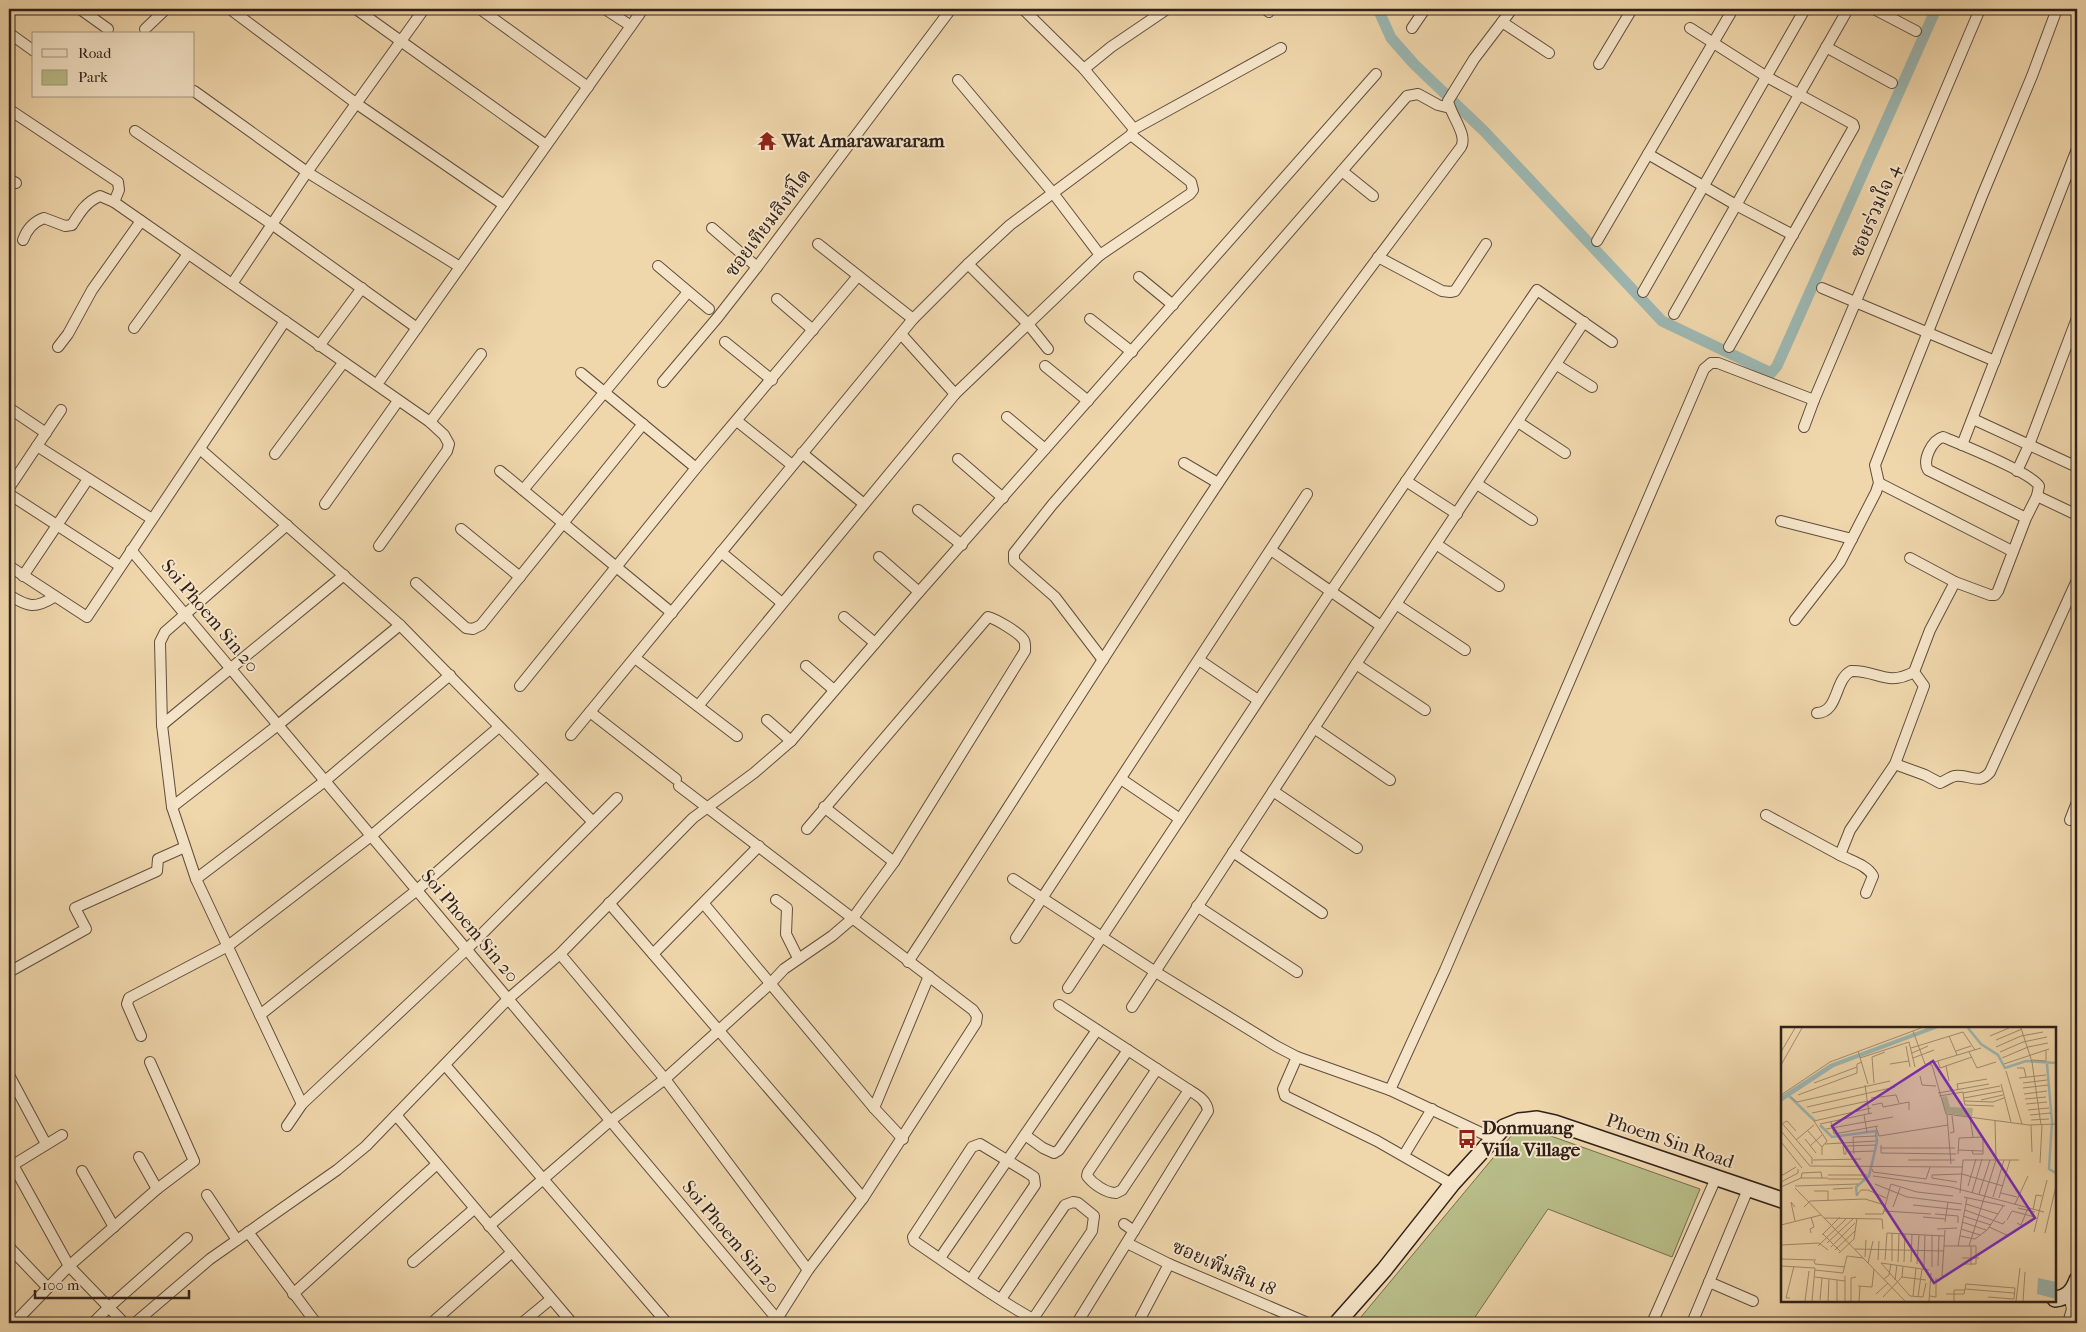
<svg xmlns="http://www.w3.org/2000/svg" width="2086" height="1332" font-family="'IM FELL French Canon','Noto Serif Thai',serif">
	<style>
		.green { fill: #b9be89; stroke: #746f51 }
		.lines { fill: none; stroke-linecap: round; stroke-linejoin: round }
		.canal { stroke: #9cb7b2; stroke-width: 11 }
		.street-casing { stroke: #604e3e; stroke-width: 12 }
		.secondary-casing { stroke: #302019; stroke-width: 18 }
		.street { stroke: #f5e4c8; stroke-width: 10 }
		.secondary { stroke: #f5e4c8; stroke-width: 15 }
		.labels { text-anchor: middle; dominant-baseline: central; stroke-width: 4; stroke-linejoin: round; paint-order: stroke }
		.poi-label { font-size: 19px; font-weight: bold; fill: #302019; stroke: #f5e4c8; text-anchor: start }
		.street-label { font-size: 19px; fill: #302019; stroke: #f5e4c8 }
		.inset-river { fill: none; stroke: #9cb7b2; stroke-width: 2.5 }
		.inset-road { fill: none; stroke: #a38d71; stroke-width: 1 }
		.view { fill: #7b2cbf; fill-opacity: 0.15; stroke: #7b2cbf; stroke-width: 2.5 }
		.inset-edge { fill: none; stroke: #302019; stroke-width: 2.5 }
	</style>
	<rect width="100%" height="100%" fill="#efd6ab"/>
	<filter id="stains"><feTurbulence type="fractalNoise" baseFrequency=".004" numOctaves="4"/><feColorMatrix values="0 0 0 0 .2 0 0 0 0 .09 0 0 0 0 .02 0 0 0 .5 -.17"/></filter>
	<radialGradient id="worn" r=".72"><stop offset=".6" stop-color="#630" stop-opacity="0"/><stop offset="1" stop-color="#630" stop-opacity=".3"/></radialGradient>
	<path class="green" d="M 1534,1130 L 1700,1189 L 1672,1257 L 1548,1209 L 1471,1323 L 1356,1323 L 1512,1135 L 1520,1131 Z"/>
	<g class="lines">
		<path class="canal" d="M 1378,9 L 1391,38 L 1414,64 L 1485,132 L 1662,321 L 1771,373 L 1777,366 L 1936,9"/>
		<g class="street-casing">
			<g id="street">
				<path d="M 80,9 L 108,29"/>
				<path d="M 230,9 L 357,104 L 504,205"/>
				<path d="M 356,9 L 546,145"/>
				<path d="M 480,9 L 588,87"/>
				<path d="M 605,9 L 631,26"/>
				<path d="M 1023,9 L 1084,69 L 1134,129"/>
				<path d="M 1265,9 L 1269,12"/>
				<path d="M 1874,9 L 1916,31"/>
				<path d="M 1502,22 L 1549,53"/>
				<path d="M 1412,28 L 1425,9"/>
				<path d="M 1690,28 L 1767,77 L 1853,124 L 1854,127 L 1729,347"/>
				<path d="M 145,29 L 166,9"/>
				<path d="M 9,33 L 34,51"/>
				<path d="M 1826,47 L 1892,83"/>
				<path d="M 1599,64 L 1632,9"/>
				<path d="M 1084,69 L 1111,47 L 1167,9"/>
				<path d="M 958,80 L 1053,193 L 1100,255"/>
				<path d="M 194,91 L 307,172 L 460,267"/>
				<path d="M 9,113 L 13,112 L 118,182 L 119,190 L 114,202"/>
				<path d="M 135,131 L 273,225 L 417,328"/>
				<path d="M 1648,154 L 1736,205 L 1793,235"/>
				<path d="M 1342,171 L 1373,196"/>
				<path d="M 9,179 L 16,183"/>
				<path d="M 712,228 L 757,267"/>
				<path d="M 23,240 C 27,229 33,222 44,218 L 65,226 L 72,225 C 80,212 86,202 100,196 L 114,202 L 430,422 L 444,435 L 449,444 L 447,451 L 379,546"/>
				<path d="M 1597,241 L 1733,9"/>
				<path d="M 818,244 L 913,319"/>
				<path d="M 1378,257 L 1442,291 L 1450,292 L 1455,291 L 1486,244"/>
				<path d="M 968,264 L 1028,324 L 1048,349"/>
				<path d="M 658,266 L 709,309"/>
				<path d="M 1139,277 L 1173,305"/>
				<path d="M 232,284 L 307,172 L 424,9"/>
				<path d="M 1822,288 L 1995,361"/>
				<path d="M 1643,292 L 1805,9"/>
				<path d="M 777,299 L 813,330"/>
				<path d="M 1674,314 L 1848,9"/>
				<path d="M 1090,319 L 1132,352"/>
				<path d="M 134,328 L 188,254"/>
				<path d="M 901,334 L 955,394"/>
				<path d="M 725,342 L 772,380"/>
				<path d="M 319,346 L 362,288"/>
				<path d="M 58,347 L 68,334 L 92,290 L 141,221"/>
				<path d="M 1557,365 L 1592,387"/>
				<path d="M 1045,366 L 1088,401"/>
				<path d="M 581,373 L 696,468"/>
				<path d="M 380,380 L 643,9"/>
				<path d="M 663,382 L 718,317 L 757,267 L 951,9"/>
				<path d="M 9,408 L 46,433"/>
				<path d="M 1007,417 L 1045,449"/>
				<path d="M 1973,419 L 2077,467"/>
				<path d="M 737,421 L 792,465"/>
				<path d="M 430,422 L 481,354"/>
				<path d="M 1518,422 L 1565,453"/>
				<path d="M 1804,427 L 1814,400 L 1980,9"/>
				<path d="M 1962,445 L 2077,149"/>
				<path d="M 37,446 L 152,519"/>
				<path d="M 200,449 L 400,625 L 593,822"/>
				<path d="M 802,453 L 864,504"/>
				<path d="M 275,454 L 343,363"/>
				<path d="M 958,459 L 1003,498"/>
				<path d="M 1184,463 L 1218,483"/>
				<path d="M 500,471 L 672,613"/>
				<path d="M 2017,471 L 2029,445 L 2077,318"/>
				<path d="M 1406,481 L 1457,514"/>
				<path d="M 1879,483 L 2012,551"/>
				<path d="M 1477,484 L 1532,520"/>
				<path d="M 9,488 L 61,410"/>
				<path d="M 523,490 L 688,292"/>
				<path d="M 9,494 L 120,566"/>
				<path d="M 2037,496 L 2077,515"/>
				<path d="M 325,504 L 398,401"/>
				<path d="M 918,510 L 962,545"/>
				<path d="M 1781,521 L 1852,539"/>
				<path d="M 461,529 L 520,577"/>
				<path d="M 1436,544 L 1499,586"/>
				<path d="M 131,550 L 777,1319 L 784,1323"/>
				<path d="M 1271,550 L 1381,626"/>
				<path d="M 721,552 L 782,603"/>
				<path d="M 879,557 L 919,592"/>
				<path d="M 1910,558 L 1955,582"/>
				<path d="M 9,566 L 87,617 L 285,321"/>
				<path d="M 23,576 L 88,479"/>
				<path d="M 416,583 L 466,628 L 473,629 L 481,625 L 643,424"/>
				<path d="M 9,595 C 28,607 35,609 54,597"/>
				<path d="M 1396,604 L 1465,650"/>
				<path d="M 844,617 L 875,643"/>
				<path d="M 1795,620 L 1840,562 L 1876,492 L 1879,483 L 1875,465 L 1982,196 L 2032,76 L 2057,9"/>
				<path d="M 635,658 L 737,736"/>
				<path d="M 1103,660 L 1055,597 L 1014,561 L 1014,553 L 1052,505 L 1407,96 L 1418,94 L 1438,105 L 1450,108"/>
				<path d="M 1199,660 L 1258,700"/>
				<path d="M 1356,664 L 1425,710"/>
				<path d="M 806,666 L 834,690"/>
				<path d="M 520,686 L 696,468 L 858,276"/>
				<path d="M 698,706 L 955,394 L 1100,255 L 1190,194 L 1193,190 L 1191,182 L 1131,135"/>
				<path d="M 590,712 L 676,779"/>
				<path d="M 1817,713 C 1839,712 1834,680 1851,671 C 1878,670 1886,687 1914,672"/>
				<path d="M 767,720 L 791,741"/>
				<path d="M 162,725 L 344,575"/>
				<path d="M 1314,728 L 1390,780"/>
				<path d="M 571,735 L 913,319 L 968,264 L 1010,225 L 1131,135 L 1134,129 L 1281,48"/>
				<path d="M 1895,764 L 1925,775 L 1940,783 C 1945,781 1950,777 1955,776 C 1971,774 1978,786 1990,772 L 2077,580"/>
				<path d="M 1121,779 L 1180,819"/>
				<path d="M 679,786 L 973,1010 L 977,1016 L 976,1023 L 863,1198 L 808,1270 L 775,1322"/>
				<path d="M 1273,791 L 1357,848"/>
				<path d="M 172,807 L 278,725 L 400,625"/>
				<path d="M 824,807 L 894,862"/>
				<path d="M 1766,815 L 1840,855 L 1850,830 L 1895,764 L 1924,686 L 1914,672 L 1930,630 L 1955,582 L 1990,595 L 1995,595 L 1998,591 L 2026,518 L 2037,496 L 2039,486 C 2032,473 1965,446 1948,439 L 1943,437 C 1932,440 1922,460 1928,470 L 2026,518"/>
				<path d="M 2070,820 L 2077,802"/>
				<path d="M 1233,852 L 1322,913"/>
				<path d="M 1840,855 C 1851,861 1867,865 1873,876 L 1866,893"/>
				<path d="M 196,879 L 325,781 L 450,675"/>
				<path d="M 1013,879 L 1154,971 L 1276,1046 L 1297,1057 L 1390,1090 L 1492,1138"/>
				<path d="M 776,900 L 787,908 L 786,934 L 798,958"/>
				<path d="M 609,903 L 863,1198"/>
				<path d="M 704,904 L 874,1108 L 903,1139"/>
				<path d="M 1197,906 L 1297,972"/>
				<path d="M 1016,938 L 1307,494"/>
				<path d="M 560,954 L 665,1079 L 808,1270"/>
				<path d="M 653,954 L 759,846"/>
				<path d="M 908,962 C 1025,784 1136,603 1256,427 C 1321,331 1392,240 1461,147 C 1468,135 1451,116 1448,101 L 1474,59 L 1512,9"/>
				<path d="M 9,972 L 86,929 L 75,908 L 157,871 L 158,859 L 185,847"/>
				<path d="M 1068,988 L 1331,591 L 1537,290 L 1612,342"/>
				<path d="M 1059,1005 L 1189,1090 C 1197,1095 1207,1100 1208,1111 L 1077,1323"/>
				<path d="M 1132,1007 L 1356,664 L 1584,322"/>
				<path d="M 260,1015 L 196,879 L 172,807 L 162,725 L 160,642 L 165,632 L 287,525"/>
				<path d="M 141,1036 L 127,1004 L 129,998 L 228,946 L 371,836 L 499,727"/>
				<path d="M 1297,1057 L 1283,1089 L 1285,1096 L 1377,1141 L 1452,1184"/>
				<path d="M 445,1065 L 667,1323"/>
				<path d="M 1157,1069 L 1088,1172 L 1087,1176 C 1093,1184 1106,1193 1116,1193 L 1122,1190 L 1189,1090"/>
				<path d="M 9,1075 L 46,1144"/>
				<path d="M 1390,1090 L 1445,970 L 1704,369 L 1711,363 L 1718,363 L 1814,400"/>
				<path d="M 302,1104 L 260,1015 L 417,890 L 546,775"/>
				<path d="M 874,1108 L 929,976"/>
				<path d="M 396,1115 L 572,1323"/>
				<path d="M 287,1126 L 302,1104 L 467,949 L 617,798"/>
				<path d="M 62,1135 L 13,1165 L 69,1266 L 124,1323"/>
				<path d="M 1025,1135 L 1043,1148 L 1054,1153 L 1059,1150 L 1128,1050"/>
				<path d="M 1404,1155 L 1432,1109"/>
				<path d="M 139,1157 L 157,1189"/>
				<path d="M 82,1171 L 114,1227"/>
				<path d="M 207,1195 L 237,1240"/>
				<path d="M 1124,1224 L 1134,1231"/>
				<path d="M 489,1226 L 610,1121 L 665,1079 L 771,983 L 784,969 L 832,936 L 853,918 L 894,862 L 1025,651 C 1025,647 1026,642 1023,639 C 1018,632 996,619 988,617 L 807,829"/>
				<path d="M 248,1232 L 316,1323"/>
				<path d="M 1127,1243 L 1169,1264 L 1308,1323"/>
				<path d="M 9,1247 L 48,1288"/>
				<path d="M 940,1258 L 1097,1030"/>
				<path d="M 413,1262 L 474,1209"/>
				<path d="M 971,1279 L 1035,1185 L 1034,1177 L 1028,1173 L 980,1144 L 972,1147 L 913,1237 L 914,1241 C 955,1269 996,1299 1040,1323"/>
				<path d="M 1709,1282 L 1753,1301"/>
				<path d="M 293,1294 L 437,1164"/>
				<path d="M 1001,1299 L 1065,1205 L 1073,1202 L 1078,1203 L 1094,1216 L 1092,1231 L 1033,1319"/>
				<path d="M 1141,1317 L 1169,1264"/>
				<path d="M 434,1321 L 511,1253"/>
				<path d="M 14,1323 L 69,1266 L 157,1189 L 194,1161 L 150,1062"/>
				<path d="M 93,1323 L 109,1307 L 187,1238"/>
				<path d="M 135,1323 L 210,1259 L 337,1170 L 366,1146 L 508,999 L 560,954 L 693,818 L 754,773 L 791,741 L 919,592 L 1376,74"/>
				<path d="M 522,1323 L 551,1299"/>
				<path d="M 1652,1323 L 1716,1178"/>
				<path d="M 1692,1323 L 1748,1189"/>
				<path d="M 2068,1323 L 2072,1309 L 2069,1294"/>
			</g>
		</g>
		<g class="secondary-casing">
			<g id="secondary">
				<path d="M 2055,1299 C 2067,1298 2073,1291 2077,1280"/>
				<path d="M 1337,1323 L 1384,1270 L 1452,1184 L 1504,1127 L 1519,1121 L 1537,1119 L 1555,1123 L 1782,1200"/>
			</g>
		</g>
		<use href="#street" class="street"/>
		<use href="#secondary" class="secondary"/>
	</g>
	<defs>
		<g id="temple-bare" transform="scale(1.5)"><path d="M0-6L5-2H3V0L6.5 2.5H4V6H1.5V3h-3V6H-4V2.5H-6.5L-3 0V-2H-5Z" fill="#8f2418" stroke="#f5e4c8" stroke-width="2.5" paint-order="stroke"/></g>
		<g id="bus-bare" transform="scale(1.5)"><path d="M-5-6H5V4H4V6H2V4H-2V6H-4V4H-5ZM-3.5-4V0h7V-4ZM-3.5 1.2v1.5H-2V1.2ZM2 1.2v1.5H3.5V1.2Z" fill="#8f2418" stroke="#f5e4c8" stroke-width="2.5" paint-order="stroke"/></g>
	</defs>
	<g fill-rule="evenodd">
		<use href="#temple-bare" x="767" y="141"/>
		<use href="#bus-bare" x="1467" y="1139"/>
	</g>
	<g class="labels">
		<g class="poi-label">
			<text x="782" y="141">Wat Amarawararam</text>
			<text x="1482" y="1128">Donmuang<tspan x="1482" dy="22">Villa Village</tspan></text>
		</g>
		<g class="street-label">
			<text transform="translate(1875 211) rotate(-67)">ซอยร่วมใจ 4</text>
			<text transform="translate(768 223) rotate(-53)">ซอยเทียมสิงห์โต</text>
			<text transform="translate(210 616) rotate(50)">Soi Phoem Sin 20</text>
			<text transform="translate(470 926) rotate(50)">Soi Phoem Sin 20</text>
			<text transform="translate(1670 1141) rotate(19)">Phoem Sin Road</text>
			<text transform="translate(731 1237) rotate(50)">Soi Phoem Sin 20</text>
			<text transform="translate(1224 1268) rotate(24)">ซอยเพิ่มสิน 18</text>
		</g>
	</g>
	<g transform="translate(1781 1027)">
		<rect width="275" height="275" fill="#efd6ab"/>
		<path d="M 166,69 L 169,80 L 192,81 L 191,90 L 165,86 L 160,70 Z" fill="#b9be89"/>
		<path d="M 146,1 L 157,1 L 53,40 L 0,75 L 0,69 L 49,37 ZM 257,251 L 275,255 L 275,272 L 256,267 Z" fill="#9cb7b2"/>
		<path class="inset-river" d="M 187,1 L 200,17 L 217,28 L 224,41 L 245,34 L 275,36M 266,37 L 271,95 L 268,142 L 275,146M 7,68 L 34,94M 39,98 L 51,110 L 95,104 L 96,115 L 88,149 L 75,160 L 76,169"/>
		<path class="inset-road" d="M 240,1 L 251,35 L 260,98M 132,4 L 144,37 L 151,38 L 165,87 L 248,98 L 275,97M 182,5 L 194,23M 168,9 L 176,28M 209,9 L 228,1M 215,13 L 241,2M 125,19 L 129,40M 215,20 L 240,9 L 262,5M 130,21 L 182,5M 77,24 L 87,57M 175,24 L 190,19M 0,25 L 14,1M 188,25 L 196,41 L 215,35M 219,25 L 242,15 L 266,10M 131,26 L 147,19M 79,31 L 128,15 L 134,40M 132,31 L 153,23M 221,31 L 247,20 L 267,16M 251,33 L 265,34 L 265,23M 157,34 L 159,41 L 191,30M 150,36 L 200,21M 109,37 L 128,34M 223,37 L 268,22M 0,38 L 21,1M 165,39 L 168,54M 236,41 L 243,41 L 245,50M 225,44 L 241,97M 139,49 L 141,58 L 155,59M 238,51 L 265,48M 33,56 L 76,40M 93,56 L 91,30 L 104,25M 242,56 L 266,53M 220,57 L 230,95M 84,58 L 88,87M 242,61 L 267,58M 177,62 L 176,57 L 206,52M 157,66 L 208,57M 182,66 L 219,59M 243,67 L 266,64M 0,68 L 49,35 L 140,1M 17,68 L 76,46 L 76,37 L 81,35M 158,69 L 182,65 L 183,74 L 212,75 L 223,71M 10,70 L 16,75 L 109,54M 90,71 L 115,68 L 118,76M 183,71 L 221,64M 244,72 L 265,70M 200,73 L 222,68M 183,74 L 184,78 L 213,79M 245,77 L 266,75M 91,78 L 101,76 L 102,80 L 128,75 L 128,83M 26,80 L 114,60M 247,83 L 268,81M 31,86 L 87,74M 83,88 L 86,105M 166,88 L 170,137M 249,88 L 270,86M 189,91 L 192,110M 250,93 L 268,92M 0,95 L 31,131 L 31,137M 50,95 L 53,107 L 97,99M 2,96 L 6,94 L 15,104M 39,97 L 91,86M 250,98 L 251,125M 95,100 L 98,109 L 167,98M 45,102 L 112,90M 0,104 L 29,139 L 181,140M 27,104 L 41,120 L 41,128M 169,106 L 173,105 L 171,89M 24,112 L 35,126M 15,113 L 33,98M 0,115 L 21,141M 44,117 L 95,114M 100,118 L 100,126 L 175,127M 29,119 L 41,108M 62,119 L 65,119 L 65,127 L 63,127 ZM 66,119 L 95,118M 41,120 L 46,114 L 33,94 L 90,81M 100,121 L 174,121M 177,123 L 202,124M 67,125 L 93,124M 73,127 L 72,110 L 95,109M 177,127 L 178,111 L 202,110 L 202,127 L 192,127 L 191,123M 32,133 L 80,132M 127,133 L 174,133M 259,136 L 261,98M 91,142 L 92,145 L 145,152 L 149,140M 47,148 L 86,148M 0,149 L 15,140M 92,149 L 170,160 L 263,185M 20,151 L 21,146 L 40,145 L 41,151M 47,152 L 83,152M 0,155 L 17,146 L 17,142M 176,155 L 151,151 L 151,148 L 181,147 L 222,159M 94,157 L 126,170 L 181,177M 14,159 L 77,157M 187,159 L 195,132M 0,160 L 20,151 L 47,151M 14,161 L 124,274M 52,162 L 72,161M 33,164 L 47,164 L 47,173M 108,164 L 110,157 L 136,165 L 172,169M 179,166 L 182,133 L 238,133M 191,166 L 201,132M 220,166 L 236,170M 198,167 L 209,133M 76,168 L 80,163 L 87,163 L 105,171M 183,170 L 224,179M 212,170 L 223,133M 218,171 L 229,133M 185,177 L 217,187 L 222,179M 234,177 L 247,149M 132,178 L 180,183M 23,180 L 29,174 L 84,172 L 104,178M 112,180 L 119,161M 237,181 L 254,185M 184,183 L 222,197 L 224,194M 252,183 L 255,168 L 261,169M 103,184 L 150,187M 84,187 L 102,187 L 108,164M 154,187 L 177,189 L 177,196M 182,189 L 210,198M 142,190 L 165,192M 43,191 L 101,192 L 102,202M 226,193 L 231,184 L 254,190M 14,194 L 10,175 L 14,180M 164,195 L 167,175M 181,195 L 205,203M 236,196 L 240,198 L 247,181M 0,198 L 40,188M 208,200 L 228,209M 156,202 L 176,201M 180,202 L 199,208M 164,203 L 161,249 L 166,249 L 166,246M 253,205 L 266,153M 30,206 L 29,202 L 33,200 L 30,190M 264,206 L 275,159M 42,207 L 60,225M 41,208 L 59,190M 179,209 L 194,212 L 206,203 L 217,187M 46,216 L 73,191M 0,218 L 38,216 L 47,223M 37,219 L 66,191M 163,219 L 195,219 L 195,237 L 181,237M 177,219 L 186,171M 188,219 L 215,133 L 214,94M 50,220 L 74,196M 74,222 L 163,224M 54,223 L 74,204M 58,226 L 73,212 L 76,191M 84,230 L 85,213M 181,231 L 198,231M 0,232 L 35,233M 97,233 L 98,214M 104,233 L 106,206 L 163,209M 33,234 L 34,237 L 64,240M 111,234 L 111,206M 117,235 L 118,207M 123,235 L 124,207M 130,235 L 131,207M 87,236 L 92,214M 136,237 L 138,208M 190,238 L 190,219M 0,239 L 34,241 L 31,274M 143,239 L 144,208M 157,239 L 158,208M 151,240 L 151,208M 34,243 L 62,246 L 66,229 L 82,231M 64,249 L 64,274M 34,250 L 64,254M 121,250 L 145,253M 103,252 L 108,248 L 110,237M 114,253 L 116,238M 145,256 L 142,270 L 129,269 L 100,236 L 148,243M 77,259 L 91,260 L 93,242M 184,262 L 233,266M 95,267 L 107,256M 165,267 L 183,267 L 185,257 L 234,261 L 233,272 L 207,270M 132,269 L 135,241M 149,269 L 155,270 L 155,251M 102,270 L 121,250 L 122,239M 137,270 L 141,242M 9,271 L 5,271 L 13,239M 39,273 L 41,251M 24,274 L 28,244M 47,274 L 48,252M 56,274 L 56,253M 70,274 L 70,251 L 75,250M 78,274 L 79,259M 148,274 L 150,246M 173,274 L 173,263 L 184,263M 235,274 L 239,241M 242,274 L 244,245"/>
		<path class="view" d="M 152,34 L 254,191 L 153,256 L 51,99 Z"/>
		<rect width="275" height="275" class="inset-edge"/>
	</g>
	<rect width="2086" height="1332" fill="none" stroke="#efd6ab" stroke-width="30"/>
	<rect x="10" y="10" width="2066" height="1312" fill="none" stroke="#302019" stroke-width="2.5"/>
	<rect x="15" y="15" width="2056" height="1302" fill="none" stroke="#302019"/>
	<rect x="32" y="32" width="162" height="65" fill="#f5e4c8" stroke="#a69682"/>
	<rect x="42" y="49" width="25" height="8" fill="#f5e4c8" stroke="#a69682"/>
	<text x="78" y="58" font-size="15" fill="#302019">Road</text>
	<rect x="42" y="70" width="25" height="15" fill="#b9be89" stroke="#a69682"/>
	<text x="78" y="82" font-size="15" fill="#302019">Park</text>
	<path d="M35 1290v8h154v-8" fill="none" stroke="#302019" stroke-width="2.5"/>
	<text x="42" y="1290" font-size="15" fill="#302019" stroke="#f5e4c8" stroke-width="4" paint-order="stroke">100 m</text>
	<rect width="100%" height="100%" filter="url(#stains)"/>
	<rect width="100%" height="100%" fill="url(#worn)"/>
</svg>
